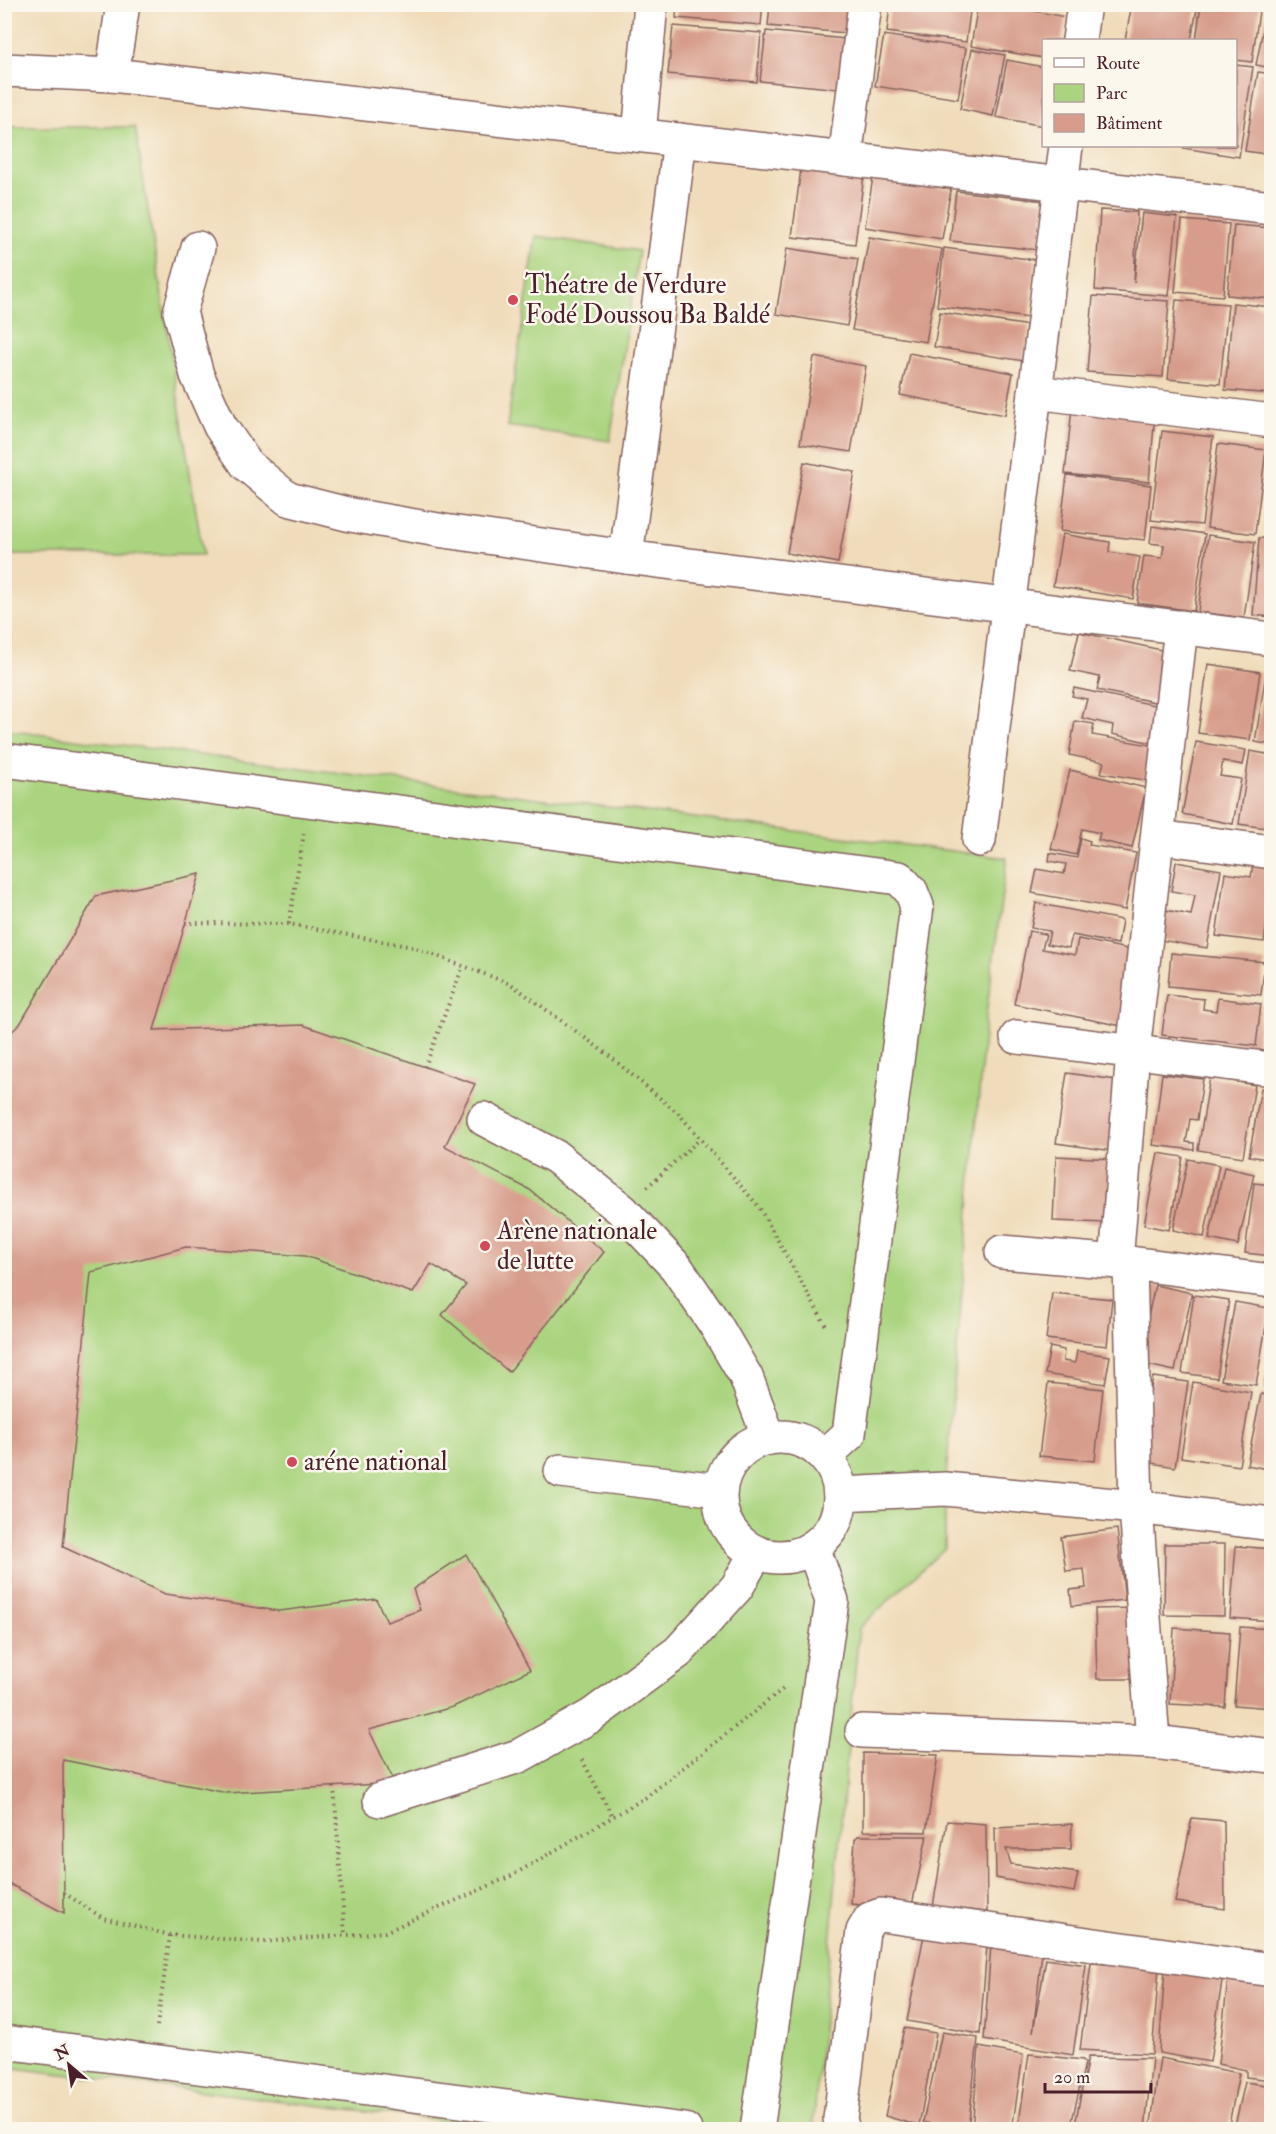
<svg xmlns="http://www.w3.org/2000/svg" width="1276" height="2134" font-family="'IM FELL Double Pica',serif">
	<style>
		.green { fill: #aad47f; stroke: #7a7a55; stroke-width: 1.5 }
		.building { fill: #d79c8b }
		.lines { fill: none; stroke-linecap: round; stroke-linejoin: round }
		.minor-casing { stroke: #84615d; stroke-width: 36 }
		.path { stroke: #84615d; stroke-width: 4; stroke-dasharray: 1.5 4.5; stroke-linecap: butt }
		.minor { stroke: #fff; stroke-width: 33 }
		.poi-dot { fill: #d1495b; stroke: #fbf7ec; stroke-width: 2 }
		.labels { text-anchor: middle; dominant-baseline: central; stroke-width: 5; stroke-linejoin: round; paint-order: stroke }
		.poi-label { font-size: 26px; fill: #4a1f2b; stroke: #fbf7ec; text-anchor: start }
	</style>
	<rect width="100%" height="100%" fill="#fbf7ec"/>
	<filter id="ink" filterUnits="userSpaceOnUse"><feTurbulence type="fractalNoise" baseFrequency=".0167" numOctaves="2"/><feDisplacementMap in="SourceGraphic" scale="12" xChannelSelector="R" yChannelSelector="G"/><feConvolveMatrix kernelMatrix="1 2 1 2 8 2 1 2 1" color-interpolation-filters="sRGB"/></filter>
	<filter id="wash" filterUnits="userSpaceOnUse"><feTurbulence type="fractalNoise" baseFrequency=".008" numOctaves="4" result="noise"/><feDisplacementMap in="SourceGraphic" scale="24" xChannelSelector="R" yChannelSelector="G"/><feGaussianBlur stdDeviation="1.35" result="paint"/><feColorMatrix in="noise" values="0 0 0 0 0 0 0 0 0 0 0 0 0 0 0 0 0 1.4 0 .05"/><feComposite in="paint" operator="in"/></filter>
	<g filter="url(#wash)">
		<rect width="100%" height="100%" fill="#f0dcba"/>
		<g class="green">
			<path d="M 4,127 L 135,127 L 203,555 L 5,555 Z"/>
			<path d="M 536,236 L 639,251 L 610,441 L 507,426 Z"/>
			<path d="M 5,730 L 1007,858 L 985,1023 L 945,1489 L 945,1548 L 859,1628 L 813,2129 L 511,2129 L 5,2067 Z"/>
		</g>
		<g id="blocks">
			<g class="building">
				<path d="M 677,4 L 763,4 L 761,25 L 676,18 Z"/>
				<path d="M 770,4 L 859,4 L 857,34 L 768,26 Z"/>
				<path d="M 890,4 L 971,4 L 966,42 L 887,32 Z"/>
				<path d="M 978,4 L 995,4 L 1066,17 L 1062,40 L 1044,40 L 1044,58 L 971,46 Z"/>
				<path d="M 1132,4 L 1198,4 L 1191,40 L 1125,40 Z"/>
				<path d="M 1201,4 L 1260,4 L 1252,62 L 1236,60 L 1236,40 L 1196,40 Z"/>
				<path d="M 1268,4 L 1272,4 L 1272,68 L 1256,65 Z"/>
				<path d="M 673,26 L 761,33 L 757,82 L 668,74 Z"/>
				<path d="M 766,31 L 855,40 L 850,90 L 760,81 Z"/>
				<path d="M 884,35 L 966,48 L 958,99 L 875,86 Z"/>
				<path d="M 972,49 L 1005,55 L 993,116 L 960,109 Z"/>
				<path d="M 1007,60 L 1044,67 L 1044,126 L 996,117 Z"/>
				<path d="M 1236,65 L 1253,67 L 1239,157 L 1183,148 L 1184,146 L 1236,146 Z"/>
				<path d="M 1258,72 L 1272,74 L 1272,155 L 1245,151 Z"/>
				<path d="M 801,168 L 864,176 L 855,244 L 792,237 Z"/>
				<path d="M 873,177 L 951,189 L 942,239 L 865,227 Z"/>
				<path d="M 956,191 L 1045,201 L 1039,250 L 950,241 Z"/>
				<path d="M 1100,210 L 1137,212 L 1134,283 L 1142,213 L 1177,217 L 1169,296 L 1095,290 Z"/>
				<path d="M 1182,220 L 1229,224 L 1223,296 L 1175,292 Z"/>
				<path d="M 1234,225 L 1272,228 L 1272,299 L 1227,295 Z"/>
				<path d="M 869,237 L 942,249 L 926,342 L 852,330 Z"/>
				<path d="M 787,248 L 858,259 L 847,326 L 776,314 Z"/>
				<path d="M 944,248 L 1036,260 L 1029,318 L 937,306 Z"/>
				<path d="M 1093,296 L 1169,301 L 1163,377 L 1087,372 Z"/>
				<path d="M 1176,300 L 1228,304 L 1220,384 L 1168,379 Z"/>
				<path d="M 1233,303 L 1272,307 L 1272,394 L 1225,390 Z"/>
				<path d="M 940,312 L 1029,326 L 1024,361 L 934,347 Z"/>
				<path d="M 909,353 L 1013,373 L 1005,415 L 900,395 Z"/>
				<path d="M 814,357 L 866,366 L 851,452 L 800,444 Z"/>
				<path d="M 1072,408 L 1155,415 L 1149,482 L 1065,474 Z"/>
				<path d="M 1162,431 L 1213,437 L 1202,525 L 1151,520 Z"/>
				<path d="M 1218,444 L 1266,450 L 1255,534 L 1207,528 Z"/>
				<path d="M 804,462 L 855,472 L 838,563 L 787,553 Z"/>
				<path d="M 1270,467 L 1272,467 L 1272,530 L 1264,529 Z"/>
				<path d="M 1067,475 L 1151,485 L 1145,540 L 1060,531 Z"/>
				<path d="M 1152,526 L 1205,534 L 1194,611 L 1137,603 L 1144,556 L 1162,558 L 1164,545 L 1150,543 Z"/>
				<path d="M 1062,534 L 1110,542 L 1109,552 L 1140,557 L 1133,599 L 1053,586 Z"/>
				<path d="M 1208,535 L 1255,542 L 1244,618 L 1198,612 Z"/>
				<path d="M 1259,538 L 1272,539 L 1272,617 L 1253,615 Z"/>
				<path d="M 1079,632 L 1175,653 L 1164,704 L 1097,690 L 1100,677 L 1070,671 Z"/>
				<path d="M 1208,664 L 1260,672 L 1250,740 L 1198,733 Z"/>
				<path d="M 1266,673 L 1272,674 L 1272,745 L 1255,742 Z"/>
				<path d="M 1074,688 L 1164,707 L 1156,744 L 1112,734 L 1113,725 L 1082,718 L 1087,699 L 1072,696 Z"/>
				<path d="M 1075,721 L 1094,724 L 1092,735 L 1156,746 L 1150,781 L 1101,773 L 1104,762 L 1069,755 Z"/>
				<path d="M 1196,742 L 1246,750 L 1243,765 L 1223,761 L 1220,776 L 1241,779 L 1233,824 L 1182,814 Z"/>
				<path d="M 1250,751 L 1272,755 L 1272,829 L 1239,824 Z"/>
				<path d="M 1070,770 L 1146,788 L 1132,848 L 1098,840 L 1100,833 L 1082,829 L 1076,855 L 1051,849 Z"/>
				<path d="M 1081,838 L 1090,841 L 1089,845 L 1136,853 L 1125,910 L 1032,893 L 1037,869 L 1064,874 L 1066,864 L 1049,861 L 1050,853 L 1077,858 Z"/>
				<path d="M 1176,862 L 1221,870 L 1207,948 L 1160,940 L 1165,910 L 1191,915 L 1195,895 L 1171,891 Z"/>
				<path d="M 1253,864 L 1272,866 L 1272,889 L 1264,942 L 1216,936 L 1225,873 L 1251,877 Z"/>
				<path d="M 200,874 L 154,1030 L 303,1025 L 475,1084 L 445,1146 L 530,1190 L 604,1252 L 509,1372 L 442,1315 L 466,1285 L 431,1264 L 413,1293 L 305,1256 L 186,1247 L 91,1272 L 63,1547 L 165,1594 L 279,1611 L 376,1599 L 387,1622 L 420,1610 L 413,1589 L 466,1554 L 530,1670 L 453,1707 L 369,1730 L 395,1783 L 227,1793 L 63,1760 L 64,1913 L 4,1881 L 4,1039 L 20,1024 L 96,896 Z"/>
				<path d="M 1036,903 L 1122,920 L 1118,944 L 1072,935 L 1069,948 L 1047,944 L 1050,931 L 1031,928 Z"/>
				<path d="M 1029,931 L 1046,934 L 1042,949 L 1075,955 L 1078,939 L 1138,951 L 1122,1026 L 1014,1004 Z"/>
				<path d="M 1171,953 L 1265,962 L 1261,995 L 1168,986 Z"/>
				<path d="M 1167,995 L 1204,999 L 1203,1009 L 1216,1011 L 1218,998 L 1261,1004 L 1256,1046 L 1162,1035 Z"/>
				<path d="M 1270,1006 L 1272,1006 L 1272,1039 L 1266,1039 Z"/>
				<path d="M 1067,1073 L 1123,1081 L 1113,1151 L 1056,1143 Z"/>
				<path d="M 1162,1074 L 1203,1079 L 1197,1120 L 1190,1119 L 1186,1142 L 1194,1143 L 1194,1150 L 1153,1145 Z"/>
				<path d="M 1210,1077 L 1255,1085 L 1243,1157 L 1198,1150 Z"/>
				<path d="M 1261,1088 L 1272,1090 L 1272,1160 L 1249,1156 Z"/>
				<path d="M 1158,1153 L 1183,1157 L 1169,1230 L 1144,1225 Z"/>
				<path d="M 1056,1156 L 1112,1159 L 1108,1223 L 1053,1221 Z"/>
				<path d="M 1188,1159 L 1219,1165 L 1204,1237 L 1173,1230 Z"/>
				<path d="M 1224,1167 L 1254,1174 L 1238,1245 L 1209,1239 Z"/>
				<path d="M 1254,1183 L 1272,1185 L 1272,1256 L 1245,1253 Z"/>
				<path d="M 1155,1285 L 1192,1293 L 1175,1371 L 1138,1363 Z"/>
				<path d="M 1052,1293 L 1112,1299 L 1107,1346 L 1046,1339 Z"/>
				<path d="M 1194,1295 L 1229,1300 L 1217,1378 L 1182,1373 Z"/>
				<path d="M 1235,1302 L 1269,1308 L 1256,1385 L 1221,1380 Z"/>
				<path d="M 1050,1347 L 1064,1350 L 1063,1361 L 1075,1363 L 1077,1351 L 1110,1356 L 1105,1384 L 1045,1374 Z"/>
				<path d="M 1270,1352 L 1272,1352 L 1272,1388 L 1264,1387 Z"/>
				<path d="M 1153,1377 L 1188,1382 L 1175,1467 L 1139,1461 Z"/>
				<path d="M 1193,1382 L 1251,1392 L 1239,1466 L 1181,1457 Z"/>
				<path d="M 1048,1383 L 1103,1389 L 1095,1461 L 1039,1456 Z"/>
				<path d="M 1261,1394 L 1272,1396 L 1272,1470 L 1247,1465 Z"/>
				<path d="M 1117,1529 L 1125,1600 L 1072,1606 L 1070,1590 L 1086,1588 L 1084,1569 L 1066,1571 L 1061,1537 Z"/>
				<path d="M 1165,1544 L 1225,1544 L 1224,1616 L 1164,1615 Z"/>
				<path d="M 1236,1546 L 1272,1549 L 1272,1621 L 1230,1618 Z"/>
				<path d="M 1135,1608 L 1137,1679 L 1097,1679 L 1095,1609 Z"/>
				<path d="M 1240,1627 L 1272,1629 L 1272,1708 L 1234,1705 Z"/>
				<path d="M 1174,1628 L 1230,1632 L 1225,1707 L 1170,1704 Z"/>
				<path d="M 863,1753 L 938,1755 L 926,1832 L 863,1831 Z"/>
				<path d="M 1192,1818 L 1224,1821 L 1225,1909 L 1175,1902 Z"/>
				<path d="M 947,1821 L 986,1824 L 987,1912 L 933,1907 Z"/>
				<path d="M 1072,1824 L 1071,1849 L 1006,1849 L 1011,1864 L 1078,1873 L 1074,1892 L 996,1878 L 995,1828 Z"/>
				<path d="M 858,1836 L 927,1836 L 911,1910 L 851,1904 L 855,1839 Z"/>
				<path d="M 924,1935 L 987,1945 L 980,2034 L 907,2021 Z"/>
				<path d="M 991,1945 L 1042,1953 L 1033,2032 L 1046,1959 L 1086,1965 L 1073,2055 L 984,2040 Z"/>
				<path d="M 1091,1963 L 1159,1968 L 1152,2054 L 1080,2050 Z"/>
				<path d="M 1165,1967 L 1223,1974 L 1210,2062 L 1159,2053 Z"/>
				<path d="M 1229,1971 L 1272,1977 L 1272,2080 L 1246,2077 L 1246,2070 L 1218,2064 Z"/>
				<path d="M 904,2028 L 936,2033 L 919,2126 L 885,2116 Z"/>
				<path d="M 942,2032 L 978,2038 L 968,2130 L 957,2130 L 923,2122 Z"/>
				<path d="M 979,2047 L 1023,2055 L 1012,2130 L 972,2130 Z"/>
				<path d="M 1029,2054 L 1083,2060 L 1085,2063 L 1070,2130 L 1018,2130 Z"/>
				<path d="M 1088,2057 L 1152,2058 L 1145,2130 L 1074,2130 Z"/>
				<path d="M 1160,2058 L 1239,2073 L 1228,2130 L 1150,2130 Z"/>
				<path d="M 1245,2082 L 1272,2086 L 1272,2130 L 1234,2130 Z"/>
			</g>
		</g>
	</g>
	<g filter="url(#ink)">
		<use href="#blocks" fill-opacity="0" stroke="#84615d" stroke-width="1.5"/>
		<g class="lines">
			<g class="minor-casing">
				<g id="minor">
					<path d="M 1079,40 L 1084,4"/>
					<path d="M 4,70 L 112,75 L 1272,208"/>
					<path d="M 112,75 L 123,4"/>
					<path d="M 639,135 L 651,4"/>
					<path d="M 845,159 L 865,4"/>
					<path d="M 198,248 L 180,312 L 197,375 L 220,426 L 247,465 L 288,499 L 351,515 L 444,531 L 626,557 L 1272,639"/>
					<path d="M 1035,392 L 1272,421"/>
					<path d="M 626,557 L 680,140"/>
					<path d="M 4,760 L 899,878 L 911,891 L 917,906 L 849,1434 L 825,1456"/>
					<path d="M 1158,837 L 1272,852"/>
					<path d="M 979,840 L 1066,146"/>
					<path d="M 1017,1037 L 1272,1069"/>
					<path d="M 484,1119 L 556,1157 L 622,1210 L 676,1267 L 715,1324 L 746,1377 L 769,1438"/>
					<path d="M 1002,1252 L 1130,1263 L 1272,1281"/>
					<path d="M 1116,1262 L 1133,1052 L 1181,627"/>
					<path d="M 1130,1263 L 1136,1507 L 1153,1742"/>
					<circle cx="780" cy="1497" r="60"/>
					<path d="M 561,1471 L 719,1490"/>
					<path d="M 840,1494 L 945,1489 L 1136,1507 L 1272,1524"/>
					<path d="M 862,1731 L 1153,1742 L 1272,1756"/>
					<path d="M 380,1800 L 519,1756 L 591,1716 L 678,1652 L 737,1587 L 756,1553"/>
					<path d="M 4,2042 L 685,2130"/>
					<path d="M 757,2130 L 832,1601 L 813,1547"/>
					<path d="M 843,2130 L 840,2119 L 863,1931 L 870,1919 L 881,1915 L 1272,1970"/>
				</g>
			</g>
			<g class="path">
				<path d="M 185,923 L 289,924 L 413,947 L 511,984 L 607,1054 L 679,1114 L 759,1207 L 826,1326"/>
				<path d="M 289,924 L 304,833"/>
				<path d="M 425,1067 L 463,966"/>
				<path d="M 647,1187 L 700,1139"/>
				<path d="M 582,1760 L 613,1817"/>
				<path d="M 334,1787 L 345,1935"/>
				<path d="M 64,1893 L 103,1918 L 170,1935 L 262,1942 L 385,1932 L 511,1876 L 645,1798 L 783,1689"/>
				<path d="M 157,2026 L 170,1935"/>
			</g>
			<use href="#minor" class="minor"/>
		</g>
	</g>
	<g class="poi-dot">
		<circle cx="513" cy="300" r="6"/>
		<circle cx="485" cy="1246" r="6"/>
		<circle cx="292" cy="1462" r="6"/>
	</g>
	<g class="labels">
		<g class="poi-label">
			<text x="525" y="285">Théatre de Verdure<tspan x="525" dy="30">Fodé Doussou Ba Baldé</tspan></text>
			<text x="497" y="1231">Arène nationale<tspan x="497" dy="30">de lutte</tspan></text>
			<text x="304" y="1462">aréne national</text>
		</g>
	</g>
	<rect width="1276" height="2134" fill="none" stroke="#fbf7ec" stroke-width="24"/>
	<rect x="1042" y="39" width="195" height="108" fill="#fbf7ec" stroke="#b4a19f" stroke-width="1.5"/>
	<rect x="1054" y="58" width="30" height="9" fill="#ffffff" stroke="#b4a19f" stroke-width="1.5"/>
	<text x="1096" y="69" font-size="18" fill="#4a1f2b">Route</text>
	<rect x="1054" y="84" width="30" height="18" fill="#aad47f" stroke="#b4a19f" stroke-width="1.5"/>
	<text x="1096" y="99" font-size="18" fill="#4a1f2b">Parc</text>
	<rect x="1054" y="114" width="30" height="18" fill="#d79c8b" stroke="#b4a19f" stroke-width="1.5"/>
	<text x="1096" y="129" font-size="18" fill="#4a1f2b">Bâtiment</text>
	<g transform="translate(69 2065) rotate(331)" stroke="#fbf7ec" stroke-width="4.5" paint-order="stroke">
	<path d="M0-4.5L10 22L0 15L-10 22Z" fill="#4a1f2b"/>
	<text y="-9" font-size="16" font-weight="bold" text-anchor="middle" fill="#4a1f2b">N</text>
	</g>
	<path d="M1045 2083v9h106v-9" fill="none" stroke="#4a1f2b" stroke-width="3"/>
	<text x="1054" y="2083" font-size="18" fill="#4a1f2b" stroke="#fbf7ec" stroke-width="4.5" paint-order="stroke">20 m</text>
</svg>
